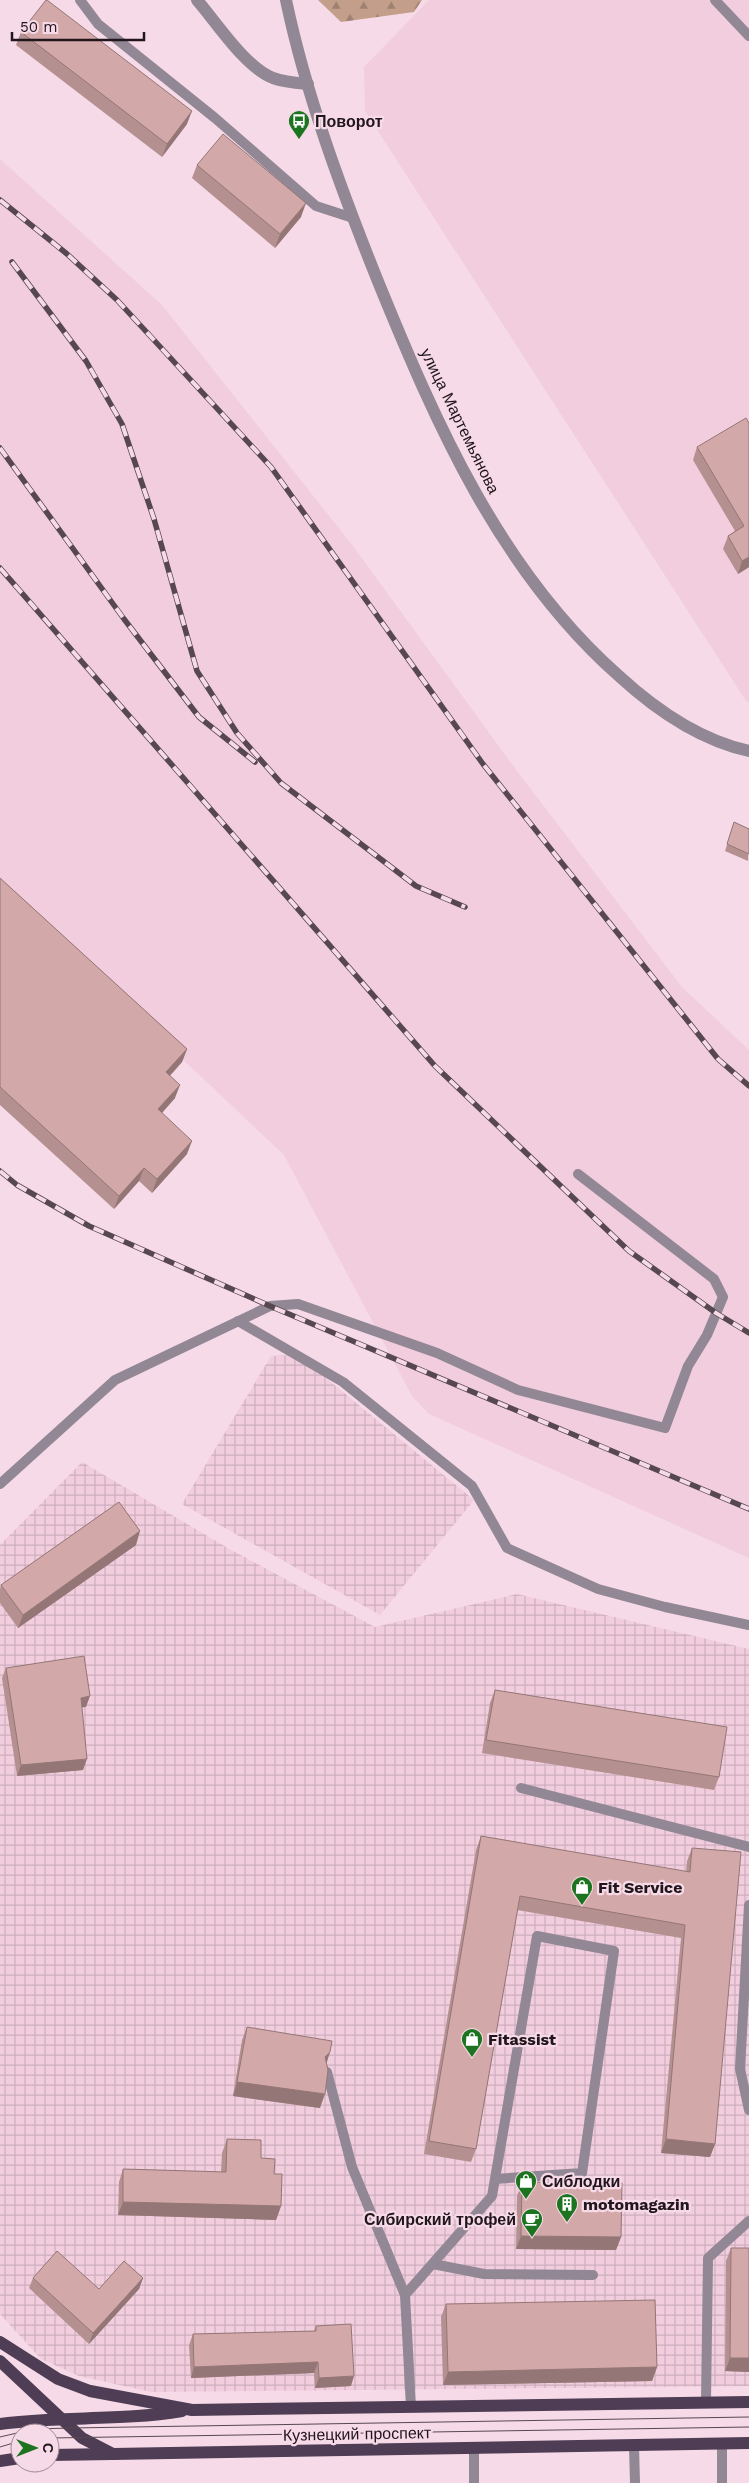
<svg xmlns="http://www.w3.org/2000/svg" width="749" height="2483" font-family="'Work Sans',sans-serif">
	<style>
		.built { fill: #f1cdde }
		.industrial { fill: url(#industrial-grid) }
		.forest { fill: url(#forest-firs) }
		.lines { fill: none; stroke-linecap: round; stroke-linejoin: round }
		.service { stroke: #918795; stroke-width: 10 }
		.minor { stroke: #918795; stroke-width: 12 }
		.tertiary { stroke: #918795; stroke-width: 12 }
		.primary { stroke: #4e3d54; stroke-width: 12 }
		.tram { stroke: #57484f; stroke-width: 1 }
		.rail-casing { stroke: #57484f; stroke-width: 5.5 }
		.rail { stroke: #f7dae7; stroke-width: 4; stroke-dasharray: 11; stroke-linecap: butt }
		.wall { fill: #b59090 }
		.shaded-wall { fill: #947676 }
		.building { fill: #d3a8a8; stroke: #947676 }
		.labels { text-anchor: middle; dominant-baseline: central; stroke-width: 4.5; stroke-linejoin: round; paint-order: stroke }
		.poi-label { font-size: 16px; font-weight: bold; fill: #20161b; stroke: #f7dae7; text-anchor: start }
		.street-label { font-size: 16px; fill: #20161b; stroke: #f7dae7 }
	</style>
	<defs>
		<pattern id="industrial-grid" width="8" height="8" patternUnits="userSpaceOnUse" patternTransform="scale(1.25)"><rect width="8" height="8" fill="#f1cdde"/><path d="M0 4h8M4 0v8" fill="none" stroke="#ceafbe"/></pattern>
		<pattern id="forest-firs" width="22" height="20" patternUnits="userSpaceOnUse" patternTransform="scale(1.25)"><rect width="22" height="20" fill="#c39f8b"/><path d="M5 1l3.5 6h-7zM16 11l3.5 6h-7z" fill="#9e8171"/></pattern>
	</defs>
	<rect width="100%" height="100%" fill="#f7dae7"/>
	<g class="built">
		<path d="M 429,0 L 749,0 L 749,702 L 746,701 L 365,111 L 364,67 Z"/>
		<path d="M 0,159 L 162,305 L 353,546 L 514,767 L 682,987 L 749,1050 L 749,1558 L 429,1414 L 412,1396 L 284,1155 L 0,887 Z"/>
	</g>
	<g class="industrial">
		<path d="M 298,1355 L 474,1500 L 380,1615 L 182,1504 L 271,1356 Z"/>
		<path d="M 82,1462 L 233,1551 L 375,1627 L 517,1594 L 749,1649 L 749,2386 L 151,2392 L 79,2376 L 41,2359 L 0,2314 L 0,1545 Z"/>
	</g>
	<path class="forest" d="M 318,0 L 422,0 L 414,12 L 341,22 Z"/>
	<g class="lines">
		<g class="service">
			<path d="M 80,0 L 98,24 L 215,118 L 316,206 L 353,218"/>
			<path d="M 715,0 L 749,36"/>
			<path d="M 238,1321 L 343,1382 L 472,1486 L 507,1548 L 598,1589 L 665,1607 L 749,1625"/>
			<path d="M 0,1484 L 115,1380 L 270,1306 L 298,1304 L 437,1353 L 518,1390 L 665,1428 L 688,1366 L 707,1335 L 723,1297 L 714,1279 L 578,1174"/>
			<path d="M 521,1788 L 749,1847"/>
			<path d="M 749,1905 L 740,2069 L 749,2110"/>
			<path d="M 327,2072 L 352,2167 L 405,2295 L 411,2407"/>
			<path d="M 433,2264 L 484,2274 L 593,2275"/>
			<path d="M 405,2295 L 492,2196 L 537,1936 L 614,1951 L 582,2173 L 495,2179"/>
			<path d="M 706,2402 L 708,2258 L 749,2221"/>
			<path d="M 634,2446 L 635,2483"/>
			<path d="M 474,2448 L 474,2483"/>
			<path d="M 722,2483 L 722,2444"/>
		</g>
		<path class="minor" d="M 197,0 C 217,23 245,67 273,78 C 284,82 297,83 308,84"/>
		<path class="tertiary" d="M 286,0 C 306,95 341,189 377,279 C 436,424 500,571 619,676 C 656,710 699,740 749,751"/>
		<g class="primary">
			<path d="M 0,2342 L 58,2379 L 90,2391 L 192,2410 L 749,2402"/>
			<path d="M 0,2361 L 82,2438 L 113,2454 L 749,2443"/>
			<path d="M 0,2424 C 60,2416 122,2421 182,2411"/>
			<path d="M 50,2455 L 112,2454"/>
			<path d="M 0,2461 L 20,2458"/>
		</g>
		<g class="tram">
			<path d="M 0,2437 L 34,2429 L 71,2428 L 749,2417"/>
			<path d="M 50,2438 L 749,2427"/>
			<path d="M 0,2447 L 20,2441"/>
		</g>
		<g class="rail-casing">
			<g id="rail">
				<path d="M 0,200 L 67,254 L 117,300 L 271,467 L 483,764 L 718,1059 L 749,1086"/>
				<path d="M 12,262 L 86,361 L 122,424 L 154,519 L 197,671 L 237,733 L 281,783 L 416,886 L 465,907"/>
				<path d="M 0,448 L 124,619 L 199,717 L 255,762"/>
				<path d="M 0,568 L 435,1066 L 629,1251 L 716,1313 L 749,1333"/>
				<path d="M 0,1171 L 17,1185 L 89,1226 L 270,1306 L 749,1509"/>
			</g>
		</g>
		<use href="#rail" class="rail"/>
	</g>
	<g class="wall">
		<path d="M 21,32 L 187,124 L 162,157 L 16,45 Z"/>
		<path d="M 197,165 L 301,217 L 275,248 L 192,178 Z"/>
		<path d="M 749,423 L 749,567 L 738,574 L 723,549 L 728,536 L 735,531 L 693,460 L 697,447 Z"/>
		<path d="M 734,822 L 749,829 L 748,861 L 725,851 Z"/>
		<path d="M 0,878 L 187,1049 L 182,1062 L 170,1076 L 175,1098 L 162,1113 L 187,1154 L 152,1193 L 139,1181 L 114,1209 L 0,1105 Z"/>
		<path d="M 136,1545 L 18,1628 L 0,1603 L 0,1589 L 1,1585 Z"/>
		<path d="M 6,1668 L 86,1707 L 82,1707 L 83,1770 L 17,1776 L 2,1678 Z"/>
		<path d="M 495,1690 L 719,1777 L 714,1790 L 482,1753 L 490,1703 Z"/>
		<path d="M 481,1836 L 686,1872 L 687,1861 L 692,1848 L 715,2144 L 710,2157 L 661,2153 L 681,1938 L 517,1910 L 476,2149 L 471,2162 L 424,2154 L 476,1850 Z"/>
		<path d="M 247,2027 L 330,2052 L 326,2063 L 320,2108 L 233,2096 L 242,2040 Z"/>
		<path d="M 227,2139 L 261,2158 L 274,2174 L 281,2206 L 276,2220 L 118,2215 L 119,2182 L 123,2169 L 221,2172 L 222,2153 Z"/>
		<path d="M 522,2182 L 621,2237 L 616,2250 L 516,2249 L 517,2196 Z"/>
		<path d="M 731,2248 L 749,2248 L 749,2372 L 725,2371 L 726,2261 Z"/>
		<path d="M 33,2278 L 99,2289 L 143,2278 L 139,2289 L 89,2344 L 29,2288 Z"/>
		<path d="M 446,2304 L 657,2367 L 652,2381 L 443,2385 L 441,2317 Z"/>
		<path d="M 316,2326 L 351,2386 L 315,2388 L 314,2373 L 191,2378 L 189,2345 L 193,2334 L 314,2331 Z"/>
	</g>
	<g class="shaded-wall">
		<path d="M 192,111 L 187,124 L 162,157 L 167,144 Z"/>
		<path d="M 306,203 L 301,217 L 275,248 L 280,234 Z"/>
		<path d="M 749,557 L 749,567 L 738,574 L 742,561 Z"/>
		<path d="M 187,1049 L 182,1062 L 161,1085 L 166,1072 Z"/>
		<path d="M 180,1085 L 175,1098 L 153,1123 L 158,1109 Z"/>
		<path d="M 192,1141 L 187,1154 L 152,1193 L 157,1179 Z"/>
		<path d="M 144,1168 L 139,1181 L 114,1209 L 119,1196 Z"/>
		<path d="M 140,1531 L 136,1545 L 18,1628 L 23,1615 Z"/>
		<path d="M 90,1696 L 86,1707 L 77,1708 L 81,1698 Z"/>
		<path d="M 87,1759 L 83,1770 L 17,1776 L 21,1765 Z"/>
		<path d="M 330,2052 L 326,2065 L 325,2057 Z"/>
		<path d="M 237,2082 L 325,2094 L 320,2108 L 233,2096 Z"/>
		<path d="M 666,2139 L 715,2144 L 710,2157 L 661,2153 Z"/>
		<path d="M 123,2202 L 281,2206 L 276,2220 L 118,2215 Z"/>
		<path d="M 521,2236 L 621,2237 L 616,2250 L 516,2249 Z"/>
		<path d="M 143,2278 L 139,2289 L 89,2344 L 93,2333 Z"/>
		<path d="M 730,2358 L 749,2358 L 749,2372 L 725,2371 Z"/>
		<path d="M 318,2362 L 314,2373 L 191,2378 L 194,2367 Z"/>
		<path d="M 657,2367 L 652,2381 L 443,2385 L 448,2372 Z"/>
		<path d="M 354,2376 L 351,2386 L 315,2388 L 319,2378 Z"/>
	</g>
	<g class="building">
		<path d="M 46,0 L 47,0 L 192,111 L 167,144 L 21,32 Z"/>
		<path d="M 223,134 L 306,203 L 280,234 L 197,165 Z"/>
		<path d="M 746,418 L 749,423 L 749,557 L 742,561 L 728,536 L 744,526 L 697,447 Z"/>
		<path d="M 734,822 L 749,829 L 749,854 L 727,844 Z"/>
		<path d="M 0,878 L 187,1049 L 166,1072 L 180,1085 L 158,1109 L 192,1141 L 157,1179 L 144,1168 L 119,1196 L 0,1087 Z"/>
		<path d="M 119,1502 L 140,1531 L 23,1615 L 1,1585 Z"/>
		<path d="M 84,1656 L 90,1696 L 81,1698 L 87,1759 L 21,1765 L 6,1668 Z"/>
		<path d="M 495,1690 L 727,1727 L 719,1777 L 486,1740 Z"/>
		<path d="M 481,1836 L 690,1872 L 692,1848 L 741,1852 L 715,2144 L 666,2139 L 685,1925 L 520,1896 L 476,2149 L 429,2141 Z"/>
		<path d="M 247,2027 L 332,2041 L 330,2052 L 325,2057 L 328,2070 L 325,2094 L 237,2082 Z"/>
		<path d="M 227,2139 L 261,2140 L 261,2158 L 275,2159 L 274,2174 L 282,2174 L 281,2206 L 123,2202 L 123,2169 L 226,2172 Z"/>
		<path d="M 522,2182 L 622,2183 L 621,2237 L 521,2236 Z"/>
		<path d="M 731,2248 L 749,2248 L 749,2358 L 730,2358 Z"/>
		<path d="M 57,2251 L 99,2289 L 124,2261 L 143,2278 L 93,2333 L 33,2278 Z"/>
		<path d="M 655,2300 L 657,2367 L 448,2372 L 446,2304 Z"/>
		<path d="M 351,2324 L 354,2376 L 319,2378 L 318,2362 L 194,2367 L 193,2334 L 316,2331 L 316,2326 Z"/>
	</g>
	<defs>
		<g id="bus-pin" transform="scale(1.125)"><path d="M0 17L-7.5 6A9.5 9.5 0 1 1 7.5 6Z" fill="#1d7420" stroke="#f7dae7"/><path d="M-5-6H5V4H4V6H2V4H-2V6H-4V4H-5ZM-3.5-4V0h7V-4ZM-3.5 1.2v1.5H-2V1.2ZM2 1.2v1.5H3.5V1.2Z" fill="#fff"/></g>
		<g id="shop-pin" transform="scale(1.125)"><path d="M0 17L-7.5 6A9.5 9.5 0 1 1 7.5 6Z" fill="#1d7420" stroke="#f7dae7"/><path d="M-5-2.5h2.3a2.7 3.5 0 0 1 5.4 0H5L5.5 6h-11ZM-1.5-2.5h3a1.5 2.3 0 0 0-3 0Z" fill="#fff"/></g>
		<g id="building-pin" transform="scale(1.125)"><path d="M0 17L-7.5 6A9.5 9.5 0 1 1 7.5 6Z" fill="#1d7420" stroke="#f7dae7"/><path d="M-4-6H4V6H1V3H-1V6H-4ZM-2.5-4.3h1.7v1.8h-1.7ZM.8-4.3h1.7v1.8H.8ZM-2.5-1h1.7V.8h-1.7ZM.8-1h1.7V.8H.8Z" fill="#fff"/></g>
		<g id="cafe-pin" transform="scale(1.125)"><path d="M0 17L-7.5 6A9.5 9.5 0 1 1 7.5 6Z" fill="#1d7420" stroke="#f7dae7"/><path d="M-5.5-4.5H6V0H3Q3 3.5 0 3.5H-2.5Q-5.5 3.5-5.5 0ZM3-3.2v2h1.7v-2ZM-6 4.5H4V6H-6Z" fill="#fff"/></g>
	</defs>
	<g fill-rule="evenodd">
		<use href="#bus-pin" x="299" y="121"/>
		<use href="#shop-pin" x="582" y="1887"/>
		<use href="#shop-pin" x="472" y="2039"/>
		<use href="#shop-pin" x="526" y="2181"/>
		<use href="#building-pin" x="567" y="2204"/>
		<use href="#cafe-pin" x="532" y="2219"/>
	</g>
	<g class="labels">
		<g class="poi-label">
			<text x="315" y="121">Поворот</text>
			<text x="598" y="1887">Fit Service</text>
			<text x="488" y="2039">Fitassist</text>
			<text x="542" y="2181">Сиблодки</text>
			<text x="583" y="2204">motomagazin</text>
			<text x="516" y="2219" text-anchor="end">Сибирский трофей</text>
		</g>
		<g class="street-label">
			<text transform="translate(460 421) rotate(64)">улица Мартемьянова</text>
			<text transform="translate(357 2434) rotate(-1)">Кузнецкий проспект</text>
		</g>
	</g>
	<g transform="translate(35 2448) rotate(90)"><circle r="24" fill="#f7dae7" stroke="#a18c95"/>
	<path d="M0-4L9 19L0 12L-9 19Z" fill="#1d7420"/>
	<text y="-8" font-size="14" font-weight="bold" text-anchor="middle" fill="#20161b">С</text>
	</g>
	<path d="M12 32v8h132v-8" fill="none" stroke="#20161b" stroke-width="2.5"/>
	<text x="20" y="32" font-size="15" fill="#20161b" stroke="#f7dae7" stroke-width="4" paint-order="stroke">50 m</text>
</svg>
